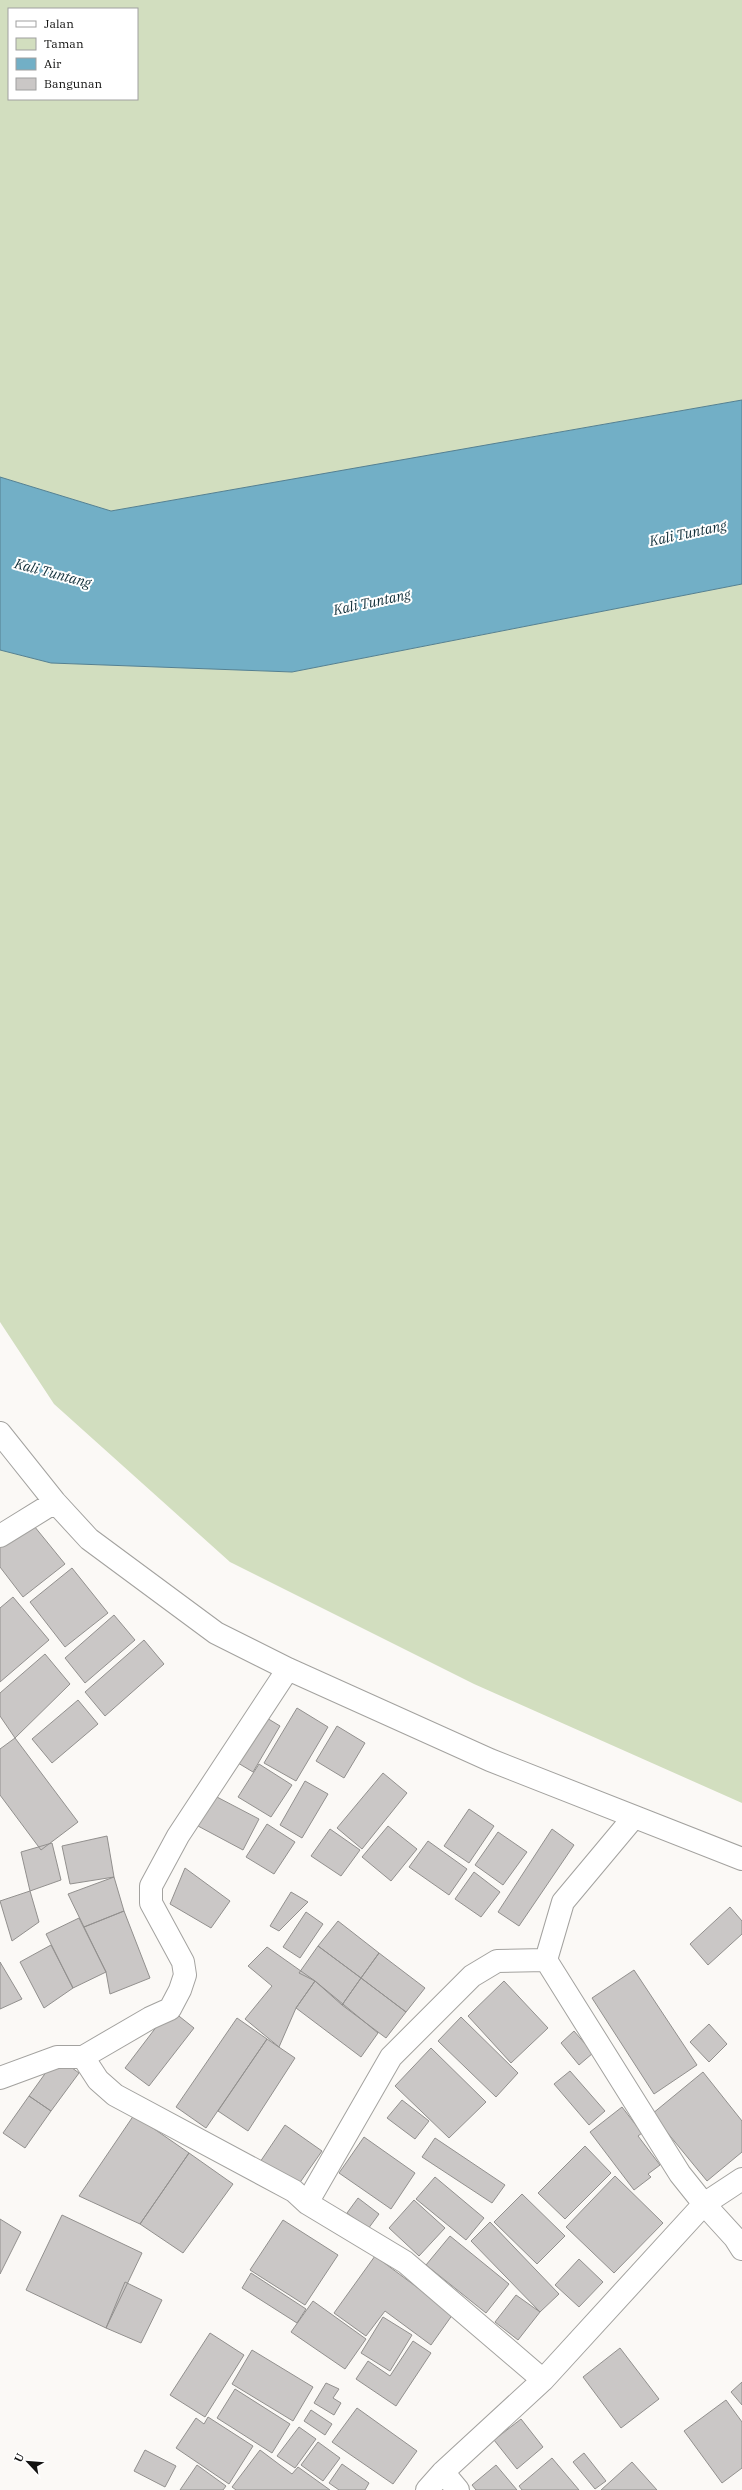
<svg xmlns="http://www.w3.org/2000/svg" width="742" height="2490" font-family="'IBM Plex Serif',serif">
<rect width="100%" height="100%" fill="#fbf9f6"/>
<path fill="#d2debf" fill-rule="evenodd" d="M0 0H742V400L111 511 0 477ZM9 9H137V99H9Z
M742 584V1803L474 1684 230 1562 54 1404 0 1322V650L51 663 292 672Z"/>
<path fill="#72afc6" stroke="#558090" d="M742 400V584L292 672 51 663 0 650V477L111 511Z"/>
<path fill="#cac7c6" stroke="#92908e" d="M30 1521 65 1564 23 1597 0 1567V1545Z
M72 1568 108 1613 65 1647 30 1602Z
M13 1597 49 1640 0 1682V1608Z
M114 1615 135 1640 85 1683 65 1658Z
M144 1640 164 1664 105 1716 85 1692Z
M45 1654 70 1684 15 1738 0 1716V1693Z
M78 1700 98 1724 52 1763 32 1739Z
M297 1708 328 1727 296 1781 264 1763Z
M257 1712 280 1726 253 1772 228 1757Z
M337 1726 365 1743 344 1778 316 1761Z
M15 1738 78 1822 41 1850 0 1795V1749Z
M259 1764 292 1785 271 1817 238 1797Z
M383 1773 407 1793 362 1849 337 1828Z
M305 1781 328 1794 302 1838 280 1825Z
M215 1796 259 1819 243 1850 198 1826Z
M469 1809 494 1826 469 1863 444 1846Z
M267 1824 295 1842 274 1874 246 1857Z
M388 1826 417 1849 391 1881 362 1857Z
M330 1829 360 1850 341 1876 311 1856Z
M552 1829 574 1845 519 1926 498 1912Z
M498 1832 527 1852 503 1885 475 1865Z
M107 1836 114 1877 70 1884 62 1846Z
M428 1841 467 1869 449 1895 409 1867Z
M52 1843 61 1880 30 1891 21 1852Z
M185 1868 230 1901 211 1928 170 1904Z
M474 1872 500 1892 481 1917 455 1899Z
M114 1877 124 1911 84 1927 68 1894Z
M30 1891 39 1922 12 1941 0 1901Z
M291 1892 308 1902 279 1931 270 1926Z
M730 1907 742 1921V1934L708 1965 690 1944Z
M124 1911 150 1978 110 1994 106 1972 84 1927Z
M306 1912 323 1924 300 1958 283 1947Z
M79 1918 106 1972 73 1988 46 1934Z
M338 1921 379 1953 361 1978 318 1946Z
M51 1945 73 1988 44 2008 20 1962Z
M318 1946 361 1978 342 2005 315 1981 299 1973Z
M267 1947 315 1981 296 2008 279 2047 245 2019 272 1986 248 1966Z
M379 1953 425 1988 406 2012 361 1978Z
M0 1962 22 1999 0 2009Z
M634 1970 697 2065 654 2094 592 1998Z
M361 1978 406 2012 386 2038 342 2005Z
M315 1981 378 2033 361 2057 296 2008Z
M504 1981 548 2028 511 2063 468 2016Z
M170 2009 194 2028 149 2086 125 2068Z
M461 2017 518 2073 496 2097 438 2041Z
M237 2018 267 2039 206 2128 176 2107Z
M709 2024 727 2044 709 2062 690 2042Z
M574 2031 593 2053 579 2065 561 2043Z
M267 2039 295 2058 248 2131 218 2111Z
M431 2048 486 2102 449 2138 395 2086Z
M57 2057 79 2073 51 2111 29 2096Z
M570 2071 605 2111 589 2125 554 2084Z
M703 2072 742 2121V2152L707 2181 652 2114Z
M29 2096 51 2111 25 2148 3 2133Z
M402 2100 429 2121 415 2139 387 2118Z
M622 2107 642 2133 638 2136 660 2165 648 2174 651 2177 634 2190 590 2132Z
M134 2115 189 2153 140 2224 79 2196Z
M285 2125 322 2151 294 2191 258 2165Z
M364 2137 415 2173 391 2209 339 2173Z
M435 2138 505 2185 492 2203 422 2157Z
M585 2146 611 2173 565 2219 538 2193Z
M189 2153 233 2184 183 2253 140 2224Z
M615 2176 663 2223 614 2273 566 2227Z
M435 2177 484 2218 466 2240 416 2199Z
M522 2194 565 2236 537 2264 494 2222Z
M358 2198 379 2214 368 2229 347 2213Z
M414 2200 445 2228 419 2256 389 2228Z
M62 2215 142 2253 106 2328 26 2290Z
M0 2219 21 2232 0 2274Z
M283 2220 338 2255 305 2305 250 2270Z
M490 2222 559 2294 540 2312 471 2241Z
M450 2236 509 2284 486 2313 426 2265Z
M375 2256 453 2314 431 2345 385 2311 366 2336 334 2313Z
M579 2259 603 2282 579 2307 555 2285Z
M251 2273 306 2309 297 2323 242 2288Z
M125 2282 162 2300 141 2343 106 2328Z
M516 2295 540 2312 518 2340 495 2322Z
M313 2301 366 2339 345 2369 291 2332Z
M383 2317 412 2335 390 2371 361 2353Z
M210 2333 244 2355 205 2417 170 2395Z
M413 2341 431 2353 396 2406 356 2379 368 2361 390 2376Z
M620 2348 659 2399 621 2428 583 2377Z
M252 2350 313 2387 293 2421 232 2384Z
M742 2382V2405L731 2392Z
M326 2383 339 2389 333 2398 341 2403 334 2415 314 2403Z
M235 2389 290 2424 272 2453 217 2418Z
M726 2400 742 2422V2468L722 2483 684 2431Z
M357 2408 417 2451 393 2484 332 2442Z
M311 2410 332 2424 325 2435 304 2421Z
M208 2417 253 2446 229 2484 176 2448 196 2418 204 2424Z
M521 2419 543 2447 517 2469 494 2440Z
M299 2427 316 2439 295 2468 277 2456Z
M318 2442 340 2458 323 2481 301 2465Z
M145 2450 176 2466 165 2487 134 2471Z
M260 2450 292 2474 298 2467 330 2490H236L232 2487Z
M584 2453 606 2481 595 2489 573 2462Z
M552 2458 579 2490H522L519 2486Z
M632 2462 657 2490H601Z
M342 2464 369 2483 365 2490H339L329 2483Z
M197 2465 226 2486 223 2490H180Z
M496 2465 517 2490H476L472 2485Z"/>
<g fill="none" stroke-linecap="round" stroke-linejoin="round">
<defs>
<path id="street" d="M0 1433 55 1502 89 1539 216 1633 288 1669 490 1760 742 1859
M0 1536 55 1502
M288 1669 178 1836 151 1886V1903L183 1962 185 1975 180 1990 170 2009 150 2018 83 2057 98 2080 115 2095 294 2191 307 2203 405 2262 543 2380
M0 2078 57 2057H83
M742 2179 704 2204 735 2238 742 2249
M307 2203 391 2057 472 1976 497 1961 546 1960
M443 2472 458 2490
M427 2490 443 2472 543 2380 704 2204 680 2174 546 1960 563 1902 634 1817"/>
</defs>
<use href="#street" stroke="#a3a29f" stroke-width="24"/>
<use href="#street" stroke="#fff" stroke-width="22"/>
</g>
<g text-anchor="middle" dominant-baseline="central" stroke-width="4" stroke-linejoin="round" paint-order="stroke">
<g font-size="14" font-style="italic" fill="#102e39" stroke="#fff">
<text transform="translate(688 533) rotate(-12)">Kali Tuntang</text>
<text transform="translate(53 573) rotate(15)">Kali Tuntang</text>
<text transform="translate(372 602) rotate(-12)">Kali Tuntang</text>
</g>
</g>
<rect x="8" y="8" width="130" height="92" fill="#ffffff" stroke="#a0a0a0"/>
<rect x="16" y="21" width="20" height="6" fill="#ffffff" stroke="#a0a0a0"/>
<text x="44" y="28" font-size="12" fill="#121211">Jalan</text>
<rect x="16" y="38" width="20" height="12" fill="#d2debf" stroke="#a0a0a0"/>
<text x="44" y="48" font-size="12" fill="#121211">Taman</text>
<rect x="16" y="58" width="20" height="12" fill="#72afc6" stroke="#a0a0a0"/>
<text x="44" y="68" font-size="12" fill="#121211">Air</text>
<rect x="16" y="78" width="20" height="12" fill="#cac7c6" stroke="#a0a0a0"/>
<text x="44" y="88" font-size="12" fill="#121211">Bangunan</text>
<g transform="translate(28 2462) rotate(296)" stroke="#ffffff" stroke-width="3" paint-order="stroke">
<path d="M0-3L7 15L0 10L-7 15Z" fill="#121211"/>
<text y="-6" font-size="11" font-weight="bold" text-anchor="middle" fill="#121211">U</text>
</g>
</svg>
